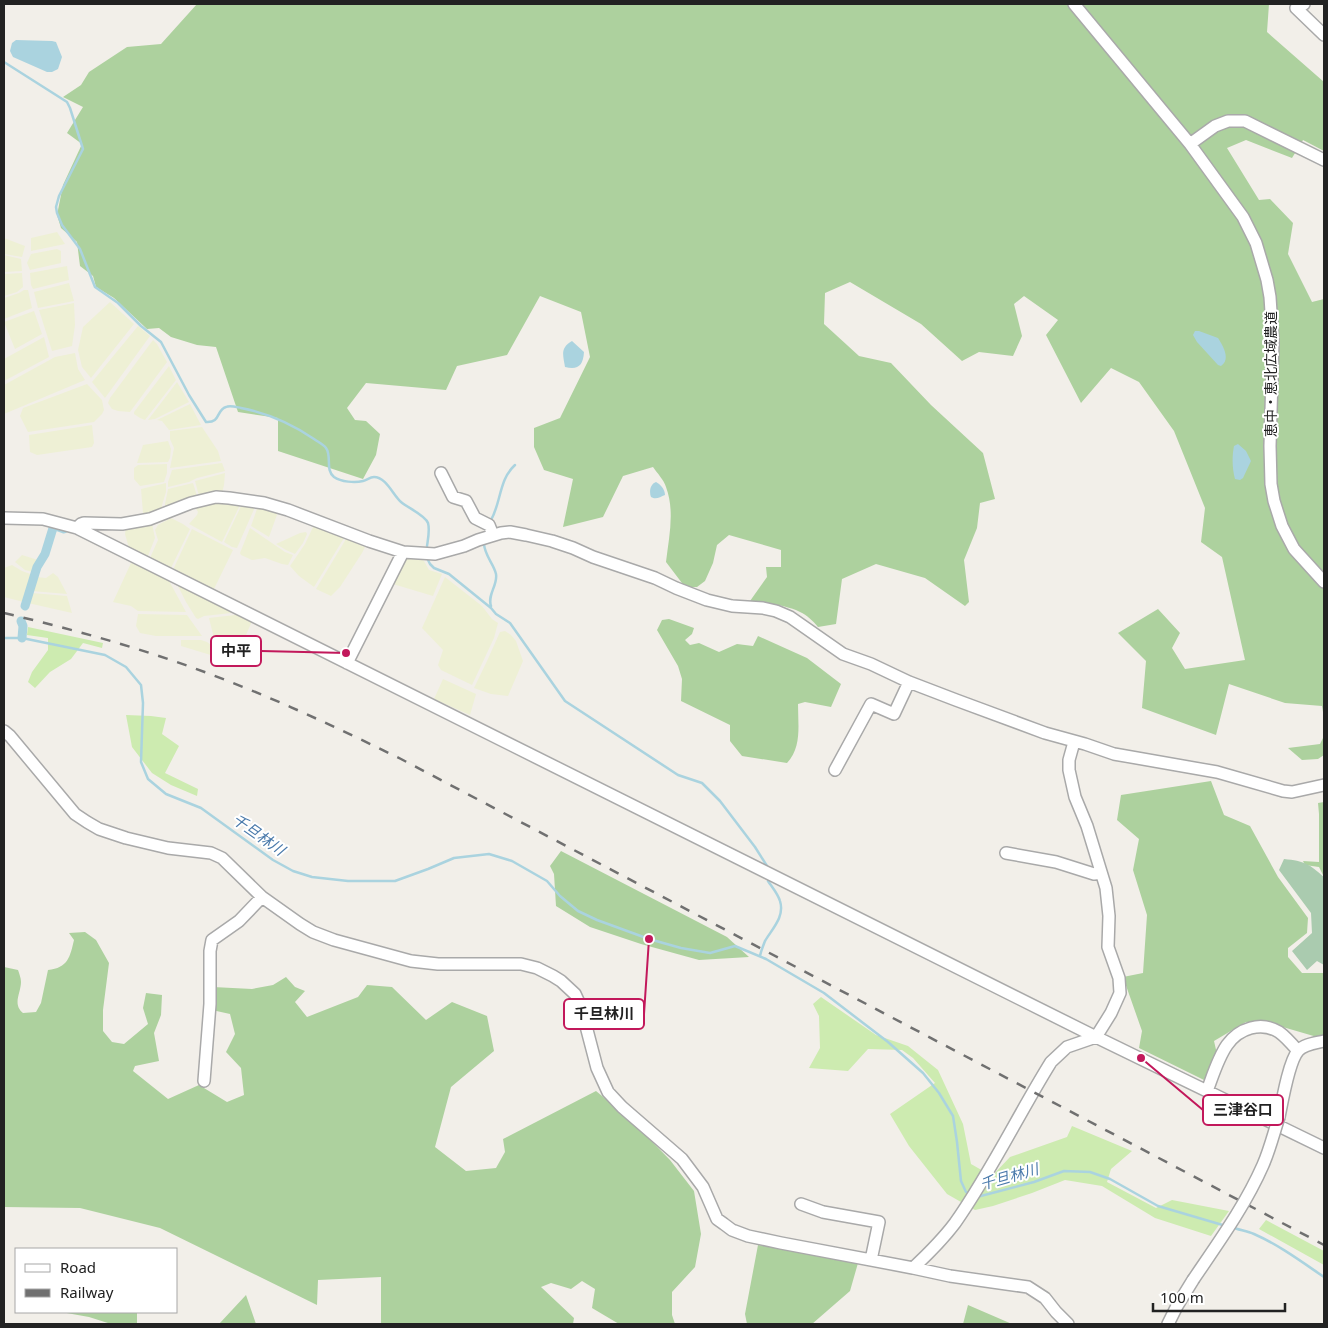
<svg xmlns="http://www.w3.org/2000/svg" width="1328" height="1328" font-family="'Noto Sans','Noto Sans JP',sans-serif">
<rect width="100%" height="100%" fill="#f2efe9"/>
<path fill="#eef0d5" d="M57 232 65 244 31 251V238Z
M4 238 25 246 22 257 4 254Z
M57 249 61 251V263L30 270 27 263 31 254Z
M4 255 21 259 22 271 4 272Z
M67 266 69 280 33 289 31 285 30 273Z
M22 273 23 287 17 292 4 296V274Z
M69 283 74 301 38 308 34 292Z
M24 290H28L32 308 4 319V298L19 293Z
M110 302 134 324 91 378 82 367 78 350 83 327Z
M74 303 75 325 72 346 52 351 39 310Z
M34 311 42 334 15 349 4 322Z
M138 326 150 336 105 398 92 382Z
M44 337 49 357 4 381V359Z
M153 340 157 344 167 362 130 412 118 411 112 409 108 403 110 398Z
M75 353 78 369 85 380 4 414V385L55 357Z
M169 366 176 380 145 420 140 418 134 414V412Z
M177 382 189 402 155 419 148 420Z
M87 384 102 400 104 410 102 414 94 422 28 432 20 416 23 408Z
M190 404 201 425 169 430 162 421 157 420Z
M92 425 94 443 92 447 37 455 30 452 29 435Z
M202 427 218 451 221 461 170 468 174 448 170 439V431Z
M168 441 171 449 170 458 168 462 137 463 143 445Z
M222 463 225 471 197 478 189 482 168 487V482L172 470Z
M167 464V473L164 482 140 486 134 479V468L138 465Z
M225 473 224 485 222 493 199 496 195 481Z
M166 483V492L162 505V509L147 516 143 513 141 489Z
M193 483 197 496 165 508V504L168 489Z
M229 502 240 505 222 542 189 524 197 515 198 512 195 507 213 503Z
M242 504 255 507 237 548 232 547 224 542Z
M258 506 278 512 269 537 251 526Z
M171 518 183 524 190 529 171 568 150 558 158 540 155 530 158 525Z
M152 524 155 538 148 556 129 548 125 534 126 527Z
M314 525 344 538 314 587 299 576 290 566 305 544Z
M250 528 285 552 293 555 288 565 282 564 265 558 252 560 241 555 240 553Z
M192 529 233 550 213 591 172 572Z
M306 532 307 534 303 543 295 554 286 550 276 544 300 533Z
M346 539 365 547 362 553 340 587 331 596 316 589Z
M22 555 38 560 33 572 25 570 15 562Z
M408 558 421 559 424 561 429 570 442 574 433 596 393 584 404 559Z
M131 563 168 579 186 612 138 611 131 606 113 602Z
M12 565 22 571 33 575 24 602 4 597V568Z
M53 573 58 577 67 594 32 591 36 577 46 578Z
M445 577 482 606 492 619 498 623 494 638 472 685 441 670 438 665 443 650 422 628Z
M177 584 230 609 231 613 204 616 198 619 196 618 186 602Z
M32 593 67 596 72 613 28 603Z
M237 612 252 621 240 649 222 652 217 650 209 618 235 615Z
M138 614 187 615 202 636H156L140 633 136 626Z
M505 631 511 635 516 641 523 661 508 696 491 694 474 688 487 661 500 632Z
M181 640H201L207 642 211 645 214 656 181 646Z
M443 679 476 694 470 715 434 699Z"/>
<path fill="#cdebb0" d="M28 627 103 643 102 648 83 643 71 659 50 672 35 688 28 682 32 672 48 650V638L27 635Z
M126 715 151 716 166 718 162 734 179 746 165 773 198 789 197 796 171 785 152 773 132 747Z
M821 997 876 1035 908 1046 938 1070 963 1124 971 1164 992 1176 1010 1157 1067 1137 1072 1126 1132 1151 1111 1169 1107 1182 1156 1208 1172 1200 1229 1211 1211 1236 1155 1218 1102 1186 1065 1180 1032 1193 993 1206 975 1210 947 1194 909 1146 890 1114 935 1083 913 1058 902 1050 868 1049 848 1071 809 1068 820 1048 819 1016 813 1004Z
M1266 1220 1324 1251V1265L1259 1229Z"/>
<path fill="#add19e" d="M197 4H1269L1267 32 1324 82V151L1303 140 1292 158 1246 140 1227 148 1259 200 1270 199 1293 223 1288 254 1312 302 1324 299V718L1322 706 1285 703 1229 684 1216 735 1142 708 1146 661 1118 633 1158 609 1180 633 1172 648 1185 669 1245 660 1222 557 1201 542 1205 508 1174 431 1139 382 1111 368 1081 403 1046 335 1058 320 1024 296 1014 304 1022 336 1013 356 979 352 962 361 921 324 850 282 825 293 824 324 859 356 891 363 931 405 983 453 995 499 980 503 977 528 964 560 969 602 965 606 925 578 876 564 842 579 836 624 818 627C813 621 807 615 800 612 789 606 763 602 750 601L767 577 766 567H781V550L729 535 717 545 713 563 705 581 697 587H685L666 562C669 537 675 511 666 487 664 480 657 473 653 467L623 476 603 517 563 527 573 479 544 470 534 447V428L560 418 590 357 581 312 540 296 507 355 457 366 446 390 366 383 347 408 355 420 366 421 380 434 376 455 363 479 278 451V418L238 412 216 347 197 345 171 337 159 328 147 329 114 298 96 287 93 276 80 266 77 242 61 228 57 215 63 185 82 144 67 133 83 107 63 97 81 85 89 72 127 47 161 44Z
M669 619 694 628 692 634 685 640 690 645 699 643 719 652 737 644 753 646 758 636 807 658 841 684 831 707 805 702 798 704C798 725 802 747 787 763L742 756 730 741V725L681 701 682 679 678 666 657 630 662 620Z
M1324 736V755L1318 759 1302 760 1288 748 1320 744Z
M1211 781 1224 815 1250 826 1278 877 1308 918 1307 933 1288 948V957L1302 973H1324V1036L1317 1037 1269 1023 1246 1022 1214 1041 1217 1054 1204 1080 1139 1048 1142 1031 1123 977 1143 973 1147 915 1133 870 1139 839 1117 820 1121 795Z
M1324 802V875H1323L1319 867 1305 865 1303 861 1319 862V814L1318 803Z
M561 851 727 937 749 957 699 960 641 944 590 927 556 906 554 874 550 866Z
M85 932 96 940 109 963 103 1010V1031L112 1042 124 1044 148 1024 143 1008 146 993 162 995 161 1015 154 1033 159 1061 135 1066 133 1071 168 1099 199 1085 227 1102 244 1095 241 1068 226 1052 235 1034 230 1014 212 1010 213 987 252 989 273 985 286 977 295 987 305 991 295 1002 307 1017 358 997 367 985 392 987 426 1020 452 1002 487 1016 494 1051 451 1087 435 1147 466 1171 496 1168 505 1152 503 1139 596 1091 631 1120 670 1160 694 1191 701 1234 695 1267 672 1292V1315L675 1324H619L592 1308 595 1289 582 1281 571 1289 551 1283 541 1287 574 1318 573 1324H381V1277L318 1280 317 1305 160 1228 80 1208 4 1207V967L18 970C19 973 21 978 21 982 21 993 12 1004 23 1013L36 1012 41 1003 48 970C68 968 70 957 74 940L69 933Z
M758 1245 858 1263 850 1291 812 1324H747L745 1314Z
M246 1295 256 1324H219Z
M968 1305 1012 1324H963Z
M61 1312H137V1323L142 1324H111L89 1317Z"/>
<path fill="#aacbaf" d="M1284 859C1305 861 1309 864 1324 877V965L1317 961 1307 970 1292 951 1312 933 1311 913 1279 870Z"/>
<path fill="#aad3df" d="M16 40 52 41 56 42 62 57 58 69 52 72H47L13 57 10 51 12 43Z
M1195 331H1199L1218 338C1223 346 1231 359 1221 366L1218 365 1197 342 1193 335Z
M572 341 584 352C583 366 578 370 565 367 563 355 560 348 572 341Z
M1238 444 1246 451 1251 461 1243 478 1240 480 1235 479C1232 468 1232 456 1234 446Z
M656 482C660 484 665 489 665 495 660 497 656 500 651 497 649 492 650 484 656 482Z"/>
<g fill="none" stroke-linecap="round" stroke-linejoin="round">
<path stroke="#aad3df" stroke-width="2.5" d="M4 62 67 102 70 108 83 149 59 196 56 207 57 213 62 225 80 249 95 287 118 303 141 326 161 342 189 395 206 422C221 423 216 410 226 407 230 405 236 407 241 408 267 413 292 424 314 439 318 442 323 444 326 448 332 456 325 470 334 477 341 482 355 483 363 481 367 480 370 477 374 477 386 477 393 495 401 502 408 508 425 515 428 523 430 530 428 539 427 546
M491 520C501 503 499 479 515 465
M484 543C484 555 494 564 496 574 498 585 487 595 491 606
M427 558 430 564 434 568 449 574 491 608 496 614 510 623 565 701 678 775 702 783 720 801 755 847 767 866
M4 638H22L105 655 126 667 141 685 143 703 141 762 148 779 166 794 201 808 273 860 293 871 312 877 348 881H395L428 869 454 858 489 854 512 861 547 881 560 896 578 911 597 920 649 939 681 948 710 953 735 946 766 959 824 993 888 1042 923 1073 939 1093 953 1116 957 1142 961 1181 966 1192 970 1194
M760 956C761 951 763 946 765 941 772 929 785 917 780 901 778 894 772 887 768 881
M977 1197 1034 1182 1064 1171 1090 1172 1110 1179 1158 1206 1226 1226
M1231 1227C1239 1230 1247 1231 1254 1234 1279 1245 1302 1262 1324 1277"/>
<path stroke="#aad3df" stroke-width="9" d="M25 606 37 567 45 554 53 528 56 526 64 529
M21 621 23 626 22 638"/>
<defs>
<path id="minor" d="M1074 4 1190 144 1243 217 1256 243 1267 280 1270 297 1273 342 1270 446 1271 484 1274 501 1282 526 1294 549 1324 582
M1304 4 1296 8 1324 35
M1190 144 1215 126 1228 121H1245L1324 160
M441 473 453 497 466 501 475 518 489 525 493 535
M4 518 43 519 77 528 1096 1037 1324 1148
M77 528 81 524 84 523 122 524 150 519 191 503 216 497 229 498 264 503 288 510 369 541 403 552 435 554 464 546 478 540 501 533 510 532 526 535 552 541 573 548 593 557 655 578 676 588 707 600 732 606 763 608 776 611 790 617 843 654 871 664 909 682 956 700 1045 733 1085 744 1114 754 1217 772 1283 791 1292 792 1324 785
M347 663 403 552
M4 731 10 736 75 814 87 822 99 829 126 838 168 848 211 853 222 858 262 897 300 924 313 932 334 940 411 961 438 964H521L537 968 553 976 561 981 575 994 581 1007 597 1068 608 1092 622 1107 682 1159 703 1187 717 1219 724 1224 732 1230 748 1236 781 1243 913 1268 950 1276 1028 1287 1045 1298 1056 1312 1068 1324
M835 770 871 704 894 714 909 682
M1006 853 1056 862 1094 874 1101 873
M204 1081 210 1004V951L212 940 239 921 262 897
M1207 1091C1213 1075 1218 1058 1227 1045 1239 1028 1261 1021 1279 1032 1286 1037 1292 1044 1298 1051
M1279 1117C1282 1102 1289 1061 1298 1051 1304 1044 1316 1043 1324 1041
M801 1204 823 1212 879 1222 871 1260
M913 1268C928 1254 943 1239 955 1223 991 1172 1018 1115 1051 1062L1067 1047 1096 1037 1111 1013 1120 993 1119 978 1108 947 1109 916 1106 888 1087 826 1075 797 1069 770V760L1074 742
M1168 1324 1177 1306 1193 1280"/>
</defs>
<use href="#minor" stroke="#a9a9a9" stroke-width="14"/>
<use href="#minor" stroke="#fff" stroke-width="11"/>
<path stroke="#707070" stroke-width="2.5" stroke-dasharray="10 10" stroke-linecap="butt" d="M4 613C80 631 155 652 228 681 287 704 344 731 401 759L1324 1245"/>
<defs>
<path id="minor-bridge" d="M1193 1280C1218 1243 1245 1206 1263 1165 1270 1149 1274 1132 1279 1117"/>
</defs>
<use href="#minor-bridge" stroke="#a9a9a9" stroke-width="14" stroke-linecap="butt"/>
<use href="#minor-bridge" stroke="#fff" stroke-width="11"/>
</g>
<g text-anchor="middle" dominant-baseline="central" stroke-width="4" stroke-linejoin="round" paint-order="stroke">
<g font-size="14" fill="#222" stroke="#fff">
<text transform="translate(1270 374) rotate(-90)">恵中・恵北広域農道</text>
</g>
<g font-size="15" font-style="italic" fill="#4a7aab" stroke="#fff">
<text transform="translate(259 834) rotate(35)">千旦林川</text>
<text transform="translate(1009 1176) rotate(-16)">千旦林川</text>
</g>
</g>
<path fill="none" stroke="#c2185b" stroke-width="2" d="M346 653L261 651M649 939L644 1014M1141 1058L1203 1110"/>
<g fill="#c2185b" stroke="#fff" stroke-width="2">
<circle cx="346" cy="653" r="5"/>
<circle cx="649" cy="939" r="5"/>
<circle cx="1141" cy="1058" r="5"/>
</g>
<g fill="#fff" stroke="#c2185b" stroke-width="2">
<rect x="211" y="636" width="50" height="30" rx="5"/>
<rect x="564" y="999" width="80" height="30" rx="5"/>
<rect x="1203" y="1095" width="80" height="30" rx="5"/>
</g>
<g font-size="15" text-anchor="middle" font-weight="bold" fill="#222">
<text x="236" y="656">中平</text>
<text x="604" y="1019">千旦林川</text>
<text x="1243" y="1115">三津谷口</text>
</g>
<rect width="1328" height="1328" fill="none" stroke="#222222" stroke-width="10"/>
<rect x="15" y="1248" width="162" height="65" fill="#ffffff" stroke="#a7a7a7"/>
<rect x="25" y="1264" width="25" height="8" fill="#ffffff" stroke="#a7a7a7"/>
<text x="60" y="1273" font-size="15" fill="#222222">Road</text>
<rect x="25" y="1289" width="25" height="8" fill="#707070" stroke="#a7a7a7"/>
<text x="60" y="1298" font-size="15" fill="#222222">Railway</text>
<path d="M1153 1303v8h132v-8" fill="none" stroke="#222222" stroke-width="2.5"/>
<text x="1160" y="1303" font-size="15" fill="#222222" stroke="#ffffff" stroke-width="4" paint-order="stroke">100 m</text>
</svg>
